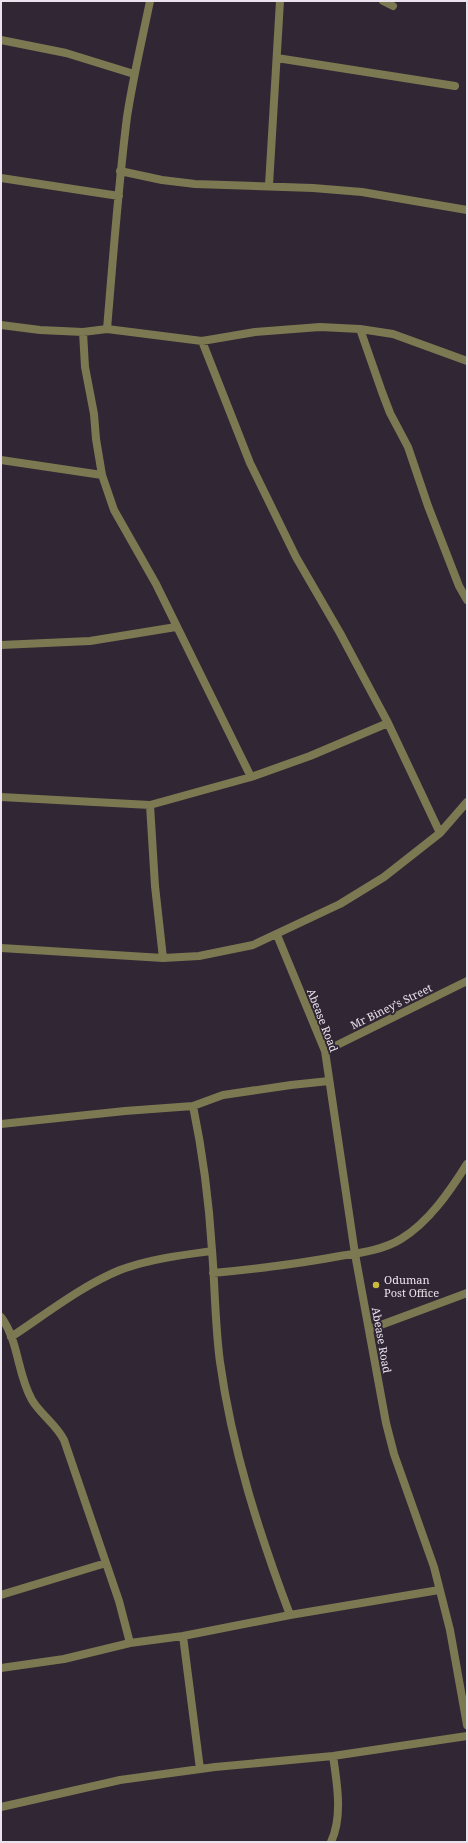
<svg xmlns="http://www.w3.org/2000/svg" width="468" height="1843" font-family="'Noto Serif',serif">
<rect width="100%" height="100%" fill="#302634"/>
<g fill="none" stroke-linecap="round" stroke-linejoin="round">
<path stroke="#7b7852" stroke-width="8" d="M383 1 393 6
M1 40 66 53 134 74
M277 58 455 86
M120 171 162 180 195 184 313 188 362 192 467 210
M1 178 119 196
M269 185 280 1
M1 325 40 330 83 332 107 329 202 341 255 332 320 327 360 329 393 334 467 361
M107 329C113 259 118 188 127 117 133 78 142 40 150 1
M360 329 382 392 390 413 408 447 428 506 459 586 467 600
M83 332 85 367 94 414 96 439 102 475 114 510 156 584 251 777
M202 341 250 463 296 557 340 633 388 723 440 833
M1 460 102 475
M1 645 90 641 176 627
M1 797 150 805 251 777 310 756 388 723
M150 805 155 886 163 958
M277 935 325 1051 355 1254 386 1423 394 1454 434 1567 450 1630 467 1725
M1 948 163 958 199 956 253 945 340 904 384 877 440 833 467 802
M325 1051 467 981
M193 1106C203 1154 209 1202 212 1250 215 1287 215 1325 220 1362 232 1449 259 1533 290 1615
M1 1124 125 1111 193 1106 223 1095 291 1085 329 1081
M213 1273C255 1269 298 1264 340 1256 360 1253 383 1250 401 1239 429 1222 450 1191 467 1164
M1 1317C19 1341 17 1374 32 1400 41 1415 56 1424 64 1440L119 1601 130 1643
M370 1329 467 1293
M11 1337C46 1314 81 1286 120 1270 149 1259 182 1255 212 1251
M1 1595 106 1563
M183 1636 200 1769
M1 1668 64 1659 130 1643 183 1636 290 1615 439 1590
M1 1807 120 1780 215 1767 333 1756 467 1736
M331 1842C343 1817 337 1783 333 1756"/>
</g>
<circle fill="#c7bb3c" stroke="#302634" stroke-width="1.5" cx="376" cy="1285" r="4"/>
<g text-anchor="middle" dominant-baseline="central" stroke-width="4" stroke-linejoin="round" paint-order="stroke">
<g font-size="11" fill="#eae3ed" stroke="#302634">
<text transform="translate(391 1006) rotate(-26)">Mr Biney’s Street</text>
<text transform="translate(323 1020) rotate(69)">Abease Road</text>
<text transform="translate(382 1340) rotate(80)">Abease Road</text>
</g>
<g font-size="11" fill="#eae3ed" stroke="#302634" text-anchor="start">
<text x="384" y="1279">Oduman<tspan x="384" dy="13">Post Office</tspan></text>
</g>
</g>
<rect width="468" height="1843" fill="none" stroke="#eae3ed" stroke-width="4"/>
</svg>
